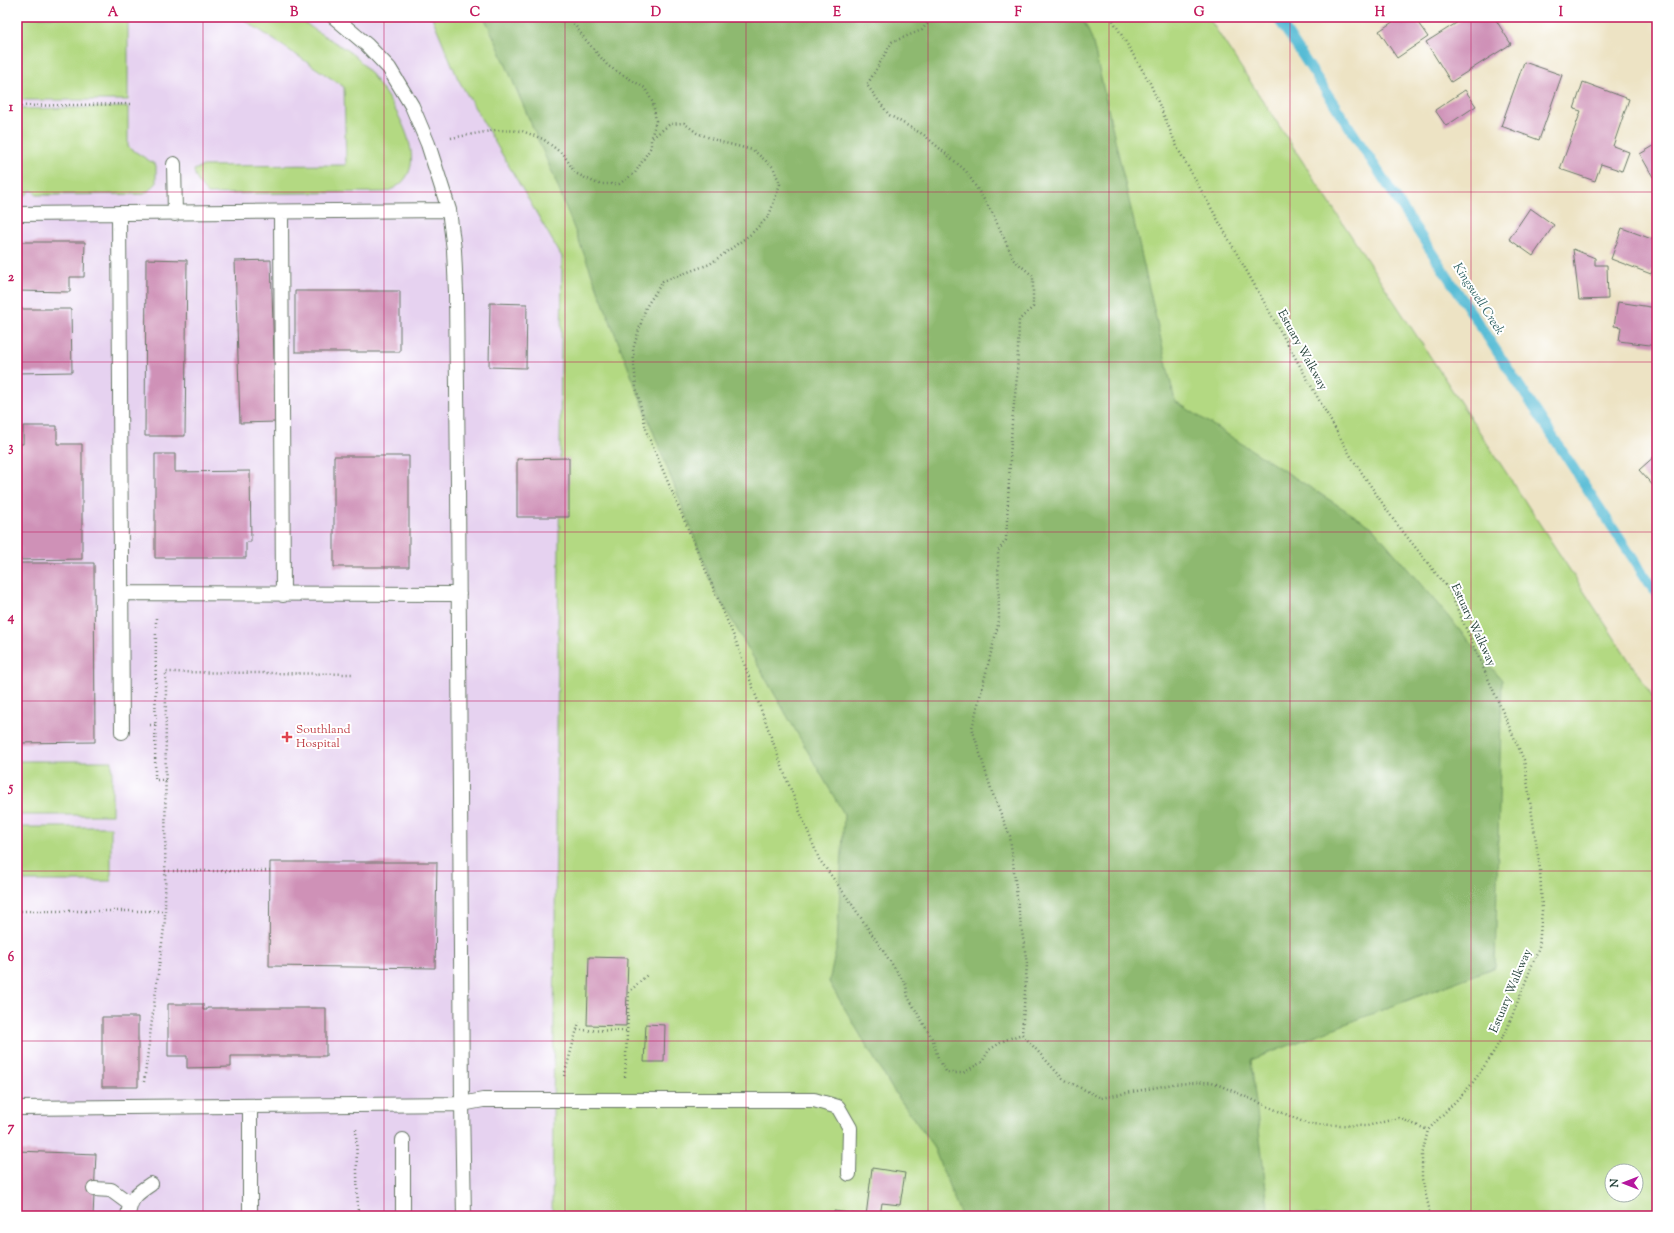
<svg xmlns="http://www.w3.org/2000/svg" width="1674" height="1233" font-family="'Sorts Mill Goudy',serif">
<rect width="100%" height="100%" fill="#fff"/>
<filter id="ink" filterUnits="userSpaceOnUse"><feTurbulence type="fractalNoise" baseFrequency=".025" numOctaves="2"/><feDisplacementMap in="SourceGraphic" scale="8" xChannelSelector="R" yChannelSelector="G"/><feConvolveMatrix kernelMatrix="1 2 1 2 8 2 1 2 1" color-interpolation-filters="sRGB"/></filter>
<filter id="wash" filterUnits="userSpaceOnUse"><feTurbulence type="fractalNoise" baseFrequency=".012" numOctaves="4" result="noise"/><feDisplacementMap in="SourceGraphic" scale="16" xChannelSelector="R" yChannelSelector="G"/><feGaussianBlur stdDeviation="0.9" result="paint"/><feColorMatrix in="noise" values="0 0 0 0 0 0 0 0 0 0 0 0 0 0 0 0 0 1.4 0 .05"/><feComposite in="paint" operator="in"/></filter>
<g filter="url(#wash)">
<rect width="100%" height="100%" fill="#ede3c4"/>
<path fill="#e6d2f0" d="M17 17H432L458 79 562 257 552 1216H17Z"/>
<path fill="#b3d982" stroke="#698b5b" fill-rule="evenodd" d="M17 17H128V100H17Z
M240 17C250 17 291 15 297 18 303 20 309 26 315 30 328 39 350 50 360 61 384 88 447 172 385 192L208 194C201 187 195 179 194 170L203 166 346 165 344 87Z
M432 17H1208L1657 703V1216H552L562 257 458 79ZM1612 1171H1636V1195H1612Z
M128 107V147L156 165V184C151 187 149 192 144 194L38 195 31 190 26 195H17V109Z
M17 761H112V815H17Z
M17 827H111V881H17Z"/>
<path fill="#8eb970" stroke="#567b52" d="M484 17H1082L1092 39 1175 401 1372 527 1502 680 1495 967 1251 1060 1269 1216H961L933 1146 891 1087 829 982 837 945 844 814 716 593 554 177 496 42Z"/>
<g fill="none" stroke-linecap="round" stroke-linejoin="round">
<path stroke="#57bcd5" stroke-width="10" d="M1277 17 1657 595"/>
</g>
<g id="blocks">
<path fill="#cf91b7" d="M1400 17H1414L1428 37 1397 58 1379 31Z
M1466 17H1494L1511 44 1451 82 1426 42Z
M1524 62 1562 75 1539 140 1501 126Z
M1583 82 1629 99 1613 146 1629 152 1622 171 1601 164 1595 181 1560 169 1581 111 1574 109Z
M1465 90 1476 106 1446 126 1435 110Z
M1657 144V175L1653 177 1640 154Z
M1530 208 1554 225 1533 256 1509 239Z
M1622 228 1657 241V257L1651 274 1611 259Z
M17 242H85L84 277H70V292L17 291Z
M1573 249 1595 258V265H1607L1608 299 1579 300Z
M146 259 187 260 185 436H145Z
M271 260 276 422 240 423 235 261Z
M295 291H400V352H295Z
M1618 302 1657 308V346L1619 341 1621 327 1614 326Z
M490 303 527 304 526 368 489 367Z
M17 309H71L72 372 17 373Z
M23 426H57V444H82V559L17 560V444H23Z
M155 454H175V472L250 471 251 542H246V558H155Z
M1657 454V490L1639 470Z
M334 456H409V567H334Z
M569 458V517H517V459Z
M17 563H94L95 742 17 743Z
M270 862H437L435 968 269 966Z
M589 957 628 958 626 1026 587 1025Z
M168 1004H203V1010H207V1008H326V1056H231V1067L187 1068V1056H168Z
M102 1017H138V1087H102Z
M646 1024 665 1025 664 1062H644Z
M17 1151 96 1154 93 1216H17Z
M872 1168 905 1173 900 1205 882 1203 880 1216H866Z
M834 1211 864 1215V1216H834Z"/>
</g>
</g>
<g filter="url(#ink)">
<use href="#blocks" fill-opacity="0" stroke="#677766" stroke-width="1"/>
<g fill="none" stroke-linecap="round" stroke-linejoin="round">
<defs>
<path id="lane" d="M334 17 367 45 389 68 412 106 428 144 449 210 454 250 456 292 458 485 462 1104 464 1216
M174 164 175 214
M119 213 122 732
M281 213 283 595
M17 214 449 210
M121 593 459 594
M250 1106V1216
M17 1108 462 1104 483 1100H814L838 1107 850 1128 849 1174
M403 1140V1216
M94 1189 111 1190 130 1204
M128 1216C130 1198 136 1194 151 1184"/>
</defs>
<use href="#lane" stroke="#677766" stroke-width="16"/>
<path stroke="#677766" stroke-width="2.5" stroke-dasharray="1 3" stroke-linecap="butt" d="M569 17 585 39 608 66 645 88 653 103 656 121 651 138
M932 17 922 30 892 42 867 85 889 115 924 135 966 171 993 214 1014 260 1033 276V307L1019 320 1017 377 1012 422 1006 540 998 551 999 621 972 728 992 792 1010 836 1017 898 1027 964 1022 1034 1063 1079 1101 1098 1173 1084 1212 1082 1308 1124 1367 1126 1399 1118 1428 1130
M1111 17 1150 83 1178 149 1350 455 1393 519 1449 590 1524 760 1540 869 1542 910 1539 947 1507 1029 1490 1058 1471 1085 1428 1130 1422 1155V1179L1431 1216
M17 106 130 104
M451 138 496 130 522 131 543 139 564 155 575 173 598 184H619L635 173 651 147V139L670 124 684 123 697 133 721 142 753 150 773 167 780 184 769 216 751 234 710 264 663 281 646 307 633 349 636 387 647 433 735 639 787 780 819 859 849 900 906 985 908 997 933 1040 938 1058 947 1073H963L982 1062 989 1050 1005 1040 1022 1034
M156 618 155 780H166
M146 725H155
M165 871H270
M17 911H164
M577 1030 626 1031
M564 1076 579 1022
M625 1077 629 992 647 975
M144 1082 165 920 166 672 354 674
M356 1129 358 1216"/>
<use href="#lane" stroke="#fff" stroke-width="14"/>
</g>
</g>
<path fill="none" stroke="#c2185b" stroke-width="1" stroke-opacity="0.55" d="M203 17V1216M384 17V1216M565 17V1216M746 17V1216M928 17V1216M1109 17V1216M1290 17V1216M1471 17V1216M17 192H1657M17 362H1657M17 532H1657M17 701H1657M17 871H1657M17 1041H1657"/>
<path fill="#e0444e" stroke="#fff" stroke-width="1.5" d="M285 731h4v4h4v4h-4v4h-4v-4h-4v-4h4z"/>
<g text-anchor="middle" dominant-baseline="central" stroke-width="4" stroke-linejoin="round" paint-order="stroke">
<g font-size="12" fill="#1f3d34" stroke="#fff">
<text transform="translate(1302 350) rotate(61)">Estuary Walkway</text>
<text transform="translate(1473 625) rotate(65)">Estuary Walkway</text>
<text transform="translate(1511 991) rotate(-67)">Estuary Walkway</text>
</g>
<g font-size="12" fill="#be3a42" stroke="#fff" text-anchor="start">
<text x="296" y="730">Southland<tspan x="296" dy="14">Hospital</tspan></text>
</g>
<g font-size="13" font-style="italic" fill="#306364" stroke="#fff">
<text transform="translate(1478 299) rotate(57)">Kingswell Creek</text>
</g>
</g>
<rect width="1674" height="1233" fill="none" stroke="#fff" stroke-width="44"/>
<g transform="translate(1624 1183) rotate(270)"><circle r="19" fill="#ffffff" stroke="#a5b1ae"/>
<path d="M0-3L7 15L0 10L-7 15Z" fill="#b5179e"/>
<text y="-6" font-size="11" font-weight="bold" text-anchor="middle" fill="#1f3d34">N</text>
</g>
<rect x="22" y="22" width="1630" height="1189" fill="none" stroke="#c2185b" stroke-width="1.5"/>
<g font-size="13" text-anchor="middle" font-weight="bold" fill="#c2185b">
<text x="113" y="16">A</text>
<text x="294" y="16">B</text>
<text x="475" y="16">C</text>
<text x="656" y="16">D</text>
<text x="837" y="16">E</text>
<text x="1018" y="16">F</text>
<text x="1199" y="16">G</text>
<text x="1380" y="16">H</text>
<text x="1561" y="16">I</text>
<text x="11" y="111">1</text>
<text x="11" y="281">2</text>
<text x="11" y="451">3</text>
<text x="11" y="621">4</text>
<text x="11" y="791">5</text>
<text x="11" y="961">6</text>
<text x="11" y="1131">7</text>
</g>
</svg>
